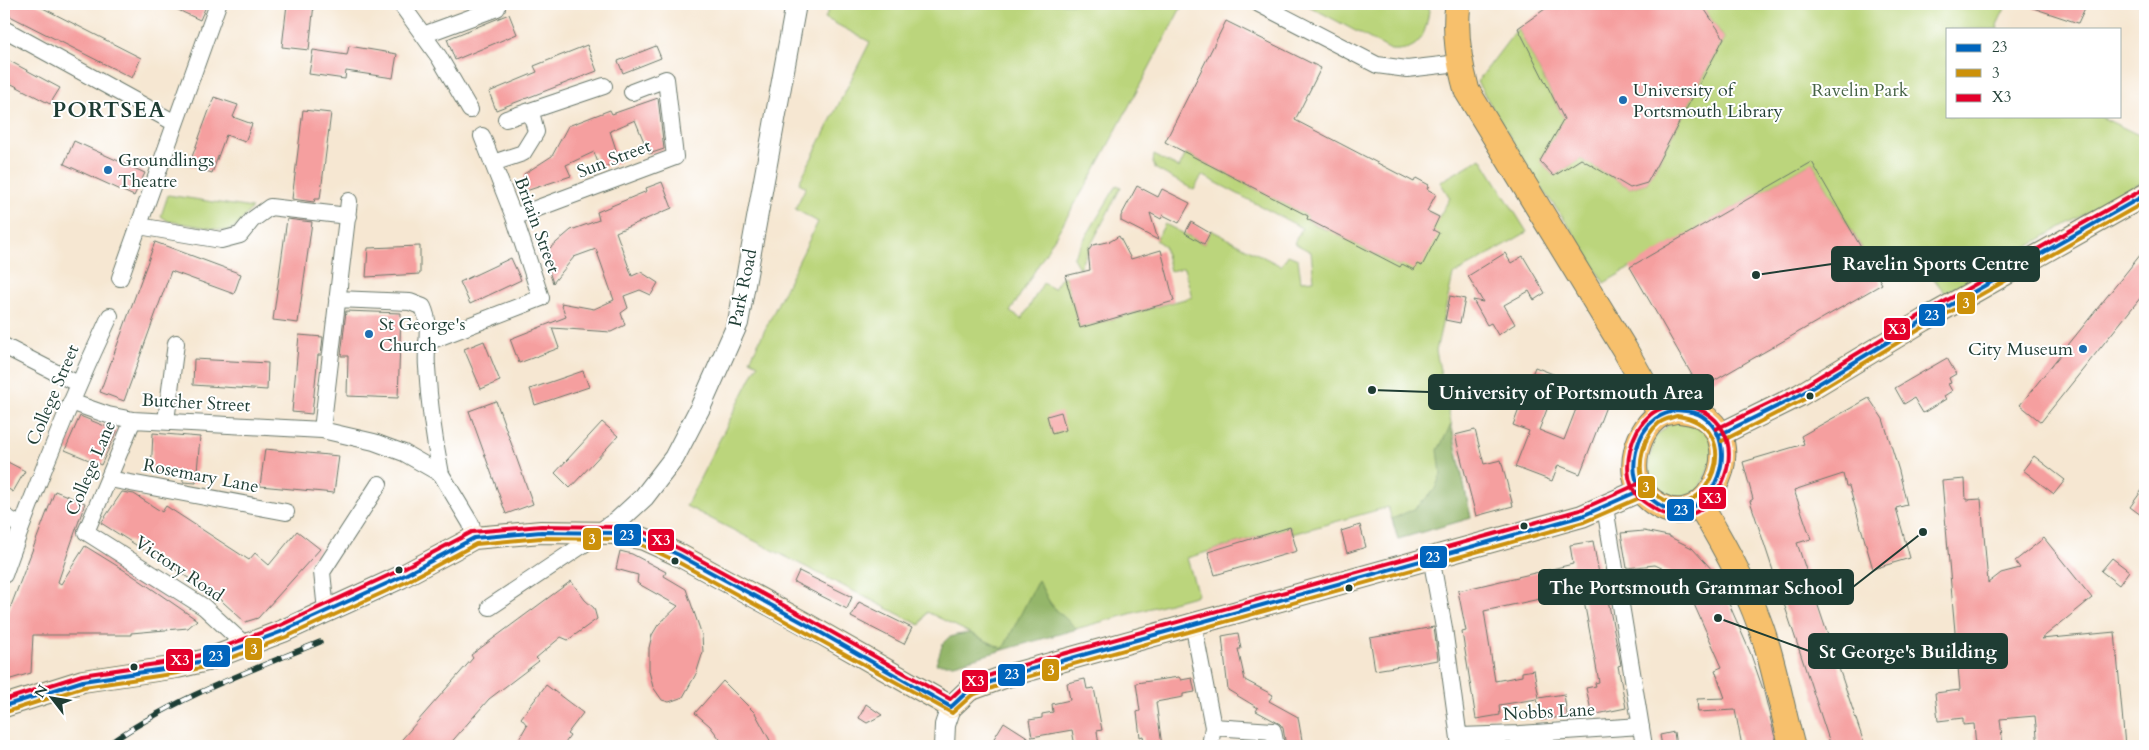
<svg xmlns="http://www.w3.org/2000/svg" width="2149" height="750" font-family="Cardo,serif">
<rect width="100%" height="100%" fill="#fff"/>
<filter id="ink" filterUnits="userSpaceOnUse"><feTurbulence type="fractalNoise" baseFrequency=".02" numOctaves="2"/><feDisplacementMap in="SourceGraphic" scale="10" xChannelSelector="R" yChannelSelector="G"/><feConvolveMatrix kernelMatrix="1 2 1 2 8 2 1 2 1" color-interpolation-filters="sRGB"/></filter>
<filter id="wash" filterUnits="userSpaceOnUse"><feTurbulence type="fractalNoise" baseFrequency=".0096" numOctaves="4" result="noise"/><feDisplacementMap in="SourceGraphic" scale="20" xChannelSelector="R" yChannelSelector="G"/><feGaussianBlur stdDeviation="1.12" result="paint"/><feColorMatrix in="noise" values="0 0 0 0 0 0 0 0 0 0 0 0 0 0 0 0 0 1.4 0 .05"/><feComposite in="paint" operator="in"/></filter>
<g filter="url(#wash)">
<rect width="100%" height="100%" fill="#f6e7d2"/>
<path fill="#bbd57b" stroke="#6d8958" d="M832 4H1183L1094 172 1010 312 1022 319 1043 283 1054 289 1061 278 1065 276 1080 328 1192 297 1184 268 1170 271 1164 246 1156 240 1165 224 1204 244 1211 230 1281 266 1288 255 1298 259 1301 281 1314 280 1311 252 1294 243 1302 228 1202 175 1194 190 1156 169 1153 163 1154 155 1179 168 1186 153 1308 216 1307 220 1328 231 1330 227 1338 235 1400 267 1427 211 1439 217 1450 198 1440 182 1481 158 1527 232 1453 275 1436 351 1471 518 1398 539 1388 507 1292 534 1290 527 1187 558 1198 595 1072 630 1045 596 1003 649 927 612 920 625 686 506 758 364 750 360 818 222 795 209 806 187 799 183 870 42 825 18Z
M1305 4H1430C1426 30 1424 52 1391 50Z
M1701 4H2007L1997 25 1998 29H1948V116H2099L2145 138V180L1945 293 1926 269 1864 252 1812 162 1604 283 1573 232 1538 183 1477 82 1518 28 1564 119 1540 161 1554 176 1581 159 1630 188 1647 183 1724 38Z
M1117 185 1121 187 1079 268 1073 258Z
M168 195 252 208 237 226 227 231 168 221 161 216Z
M1672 422 1701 424 1717 448 1699 490 1686 497 1676 498 1662 491 1650 476 1649 462 1655 437Z"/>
<path fill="#94b66b" stroke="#5a7a50" d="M1451 425 1471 518 1398 539 1392 519 1416 508 1435 489 1441 474 1438 450Z
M1038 580 1051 605 1077 629 954 664H936L943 643 948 638 956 635 970 633 1003 649Z"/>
<g id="blocks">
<path fill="#f59f9f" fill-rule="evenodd" d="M4 4H35L141 58 132 78 4 13Z
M165 4H207L200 20Z
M287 4H314L309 50 282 47Z
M1552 4H1701L1724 38 1647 183 1630 188 1581 159 1554 176 1540 161 1564 119 1518 28Z
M2027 4H2072L2085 8 2078 23 2027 6Z
M509 14 517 34 455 60 447 39Z
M1226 21 1321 68 1295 120 1414 182 1416 178 1429 185 1427 189 1436 194 1427 211 1439 217 1433 230 1439 233 1422 266 1417 264 1414 270 1402 264 1400 267 1307 219 1308 216 1165 142Z
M587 45 597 71 496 110 489 92 537 72 534 66Z
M349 46 397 54 393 78 346 71 345 79 309 74 313 50 347 55Z
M656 46 661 58 623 73 618 61Z
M4 58 60 88 50 104 4 80Z
M214 97 238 105 233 117 252 124 245 142 226 135 212 173 189 165Z
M658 98 664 149 649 154 635 120 610 131 620 162 600 168 594 152 566 165 571 176 526 191 524 174 552 156 568 126 610 110 612 114Z
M303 110 331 113 320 199H315L314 202 292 199Z
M74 141 145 173 134 196 64 164Z
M1812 162 1882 284 1700 389 1630 267Z
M662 182 672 208 616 232 632 276 641 272 658 283 651 295 640 290 624 296 628 308 621 313 625 325 611 332 552 328 559 348 519 363 510 339 566 317 561 303 594 309 614 300 596 249 574 257 553 283 543 254 571 230 599 220 597 212 647 191 646 188Z
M1137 186 1158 197 1162 189 1190 203 1179 223 1163 215 1161 219 1150 213 1158 240 1121 221V216Z
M287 219 312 222 298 323 273 320Z
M1191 222 1210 233 1204 244 1185 233Z
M1119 236 1131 259 1161 250 1174 301 1080 328 1065 276 1090 270 1088 251 1093 245 1111 241Z
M155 242 241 274 234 294 171 271 124 401 100 392Z
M420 246V274L366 277 368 248Z
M2145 249V292L2041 422 2020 405Z
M1505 253 1511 263 1523 256 1545 293 1534 300 1529 291 1504 305 1515 324 1498 335 1491 323 1487 325 1473 300 1483 302 1468 276Z
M511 258 521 280 470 304 460 282Z
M1450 296 1465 299 1460 323 1445 320Z
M346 311 401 313 398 398 347 396 348 356H341Z
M299 335 323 337 321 355H318L312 414 292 412Z
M484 341 500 381 481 389 464 349Z
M1947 358 1956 374 1949 378 1951 383 1948 384 1952 391 1944 396 1946 399 1923 413 1914 398 1904 404 1895 388Z
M194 359 268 363 267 390 193 385Z
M1535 367 1610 396 1580 474 1558 465 1552 481 1515 467 1529 431 1513 425ZM1551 399 1576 409 1564 440 1539 430Z
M583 371 589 387 535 405 530 389Z
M1869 398 1883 419 1899 471 1907 505 1896 508 1910 558 1873 569 1849 486H1846L1843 474 1794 490 1811 539 1797 543 1865 746H1831L1750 501 1753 499 1743 462 1804 444 1801 436Z
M496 401 533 504 506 514 469 411Z
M1061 412 1066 430 1052 434 1047 416Z
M80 416 117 431 101 465 65 450Z
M602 422 618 436 570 488 555 473Z
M1475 430 1484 464 1501 460 1513 506 1476 516 1455 435Z
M153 433 200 437 196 483 183 482V475L151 473Z
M265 449 339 456 334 493 260 486Z
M2034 456 2065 480 2054 494 2023 470Z
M4 460 25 471 13 492 4 486Z
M1965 479 1966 500 1981 499 1988 583 2001 573 2020 568 2015 561 2044 538 2092 598 2041 639 2115 632 2125 746H2038L2035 716 2000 719 2003 746H1976L1974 724 1963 725V718L1938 721 1935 693 1960 690 1942 481Z
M2145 486V518L2130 507Z
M55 491 85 503 58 582 61 584 85 546 132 575 197 620 188 628 131 633V635H33L31 673 4 681V624Z
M122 492 134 494 162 512 166 506 249 560 255 553 269 565 297 531 320 549 258 618 245 622 214 594 101 523Z
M1360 525 1366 547 1347 553 1341 531Z
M1290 527 1297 551 1215 575 1208 552Z
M1644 531 1668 536 1692 548 1716 574 1750 652 1764 692 1777 746H1742L1735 710 1698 712 1697 699 1725 698 1715 670 1722 667 1689 593 1672 573 1655 565 1627 568 1621 533Z
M1593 541 1600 579 1604 580 1621 665 1618 666 1626 708 1592 715 1586 688 1596 686 1595 683 1599 682 1581 585 1548 592 1549 597 1484 611 1495 681 1522 676V672L1534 670 1539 698 1564 694 1567 716 1541 720 1537 699 1499 705 1500 715 1476 719 1462 632 1466 631 1458 591 1573 564 1570 545Z
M620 551 632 554 666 572 664 576 686 589 702 635 703 652 696 674 683 697 669 702 662 700 653 687 649 671V648L652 635 658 625 678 606 637 583 638 575 616 569Z
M2112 558 2129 571 2119 585 2101 571Z
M799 571 852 597 847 609 794 582Z
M571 581 585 600 594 608 597 619 568 640 561 637 536 658 539 661 489 699 448 746H396L473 658 471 655Z
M859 602 912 628 904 644 851 617Z
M1434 627 1438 660 1375 670 1370 638Z
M1238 633 1241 649H1238L1245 680 1273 695 1269 701 1298 717 1303 746H1286L1283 728 1280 724 1256 711 1258 708 1228 690 1222 636Z
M1179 677 1181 680 1192 678 1195 692 1183 694V697L1156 702 1162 746H1145L1143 736 1140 737 1137 712 1140 711 1136 683Z
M1085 679 1087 689 1094 688 1102 730 1097 731 1099 746H1075L1072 730 1032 737 1029 720 1042 718V714L1053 712 1052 704 1070 700 1067 683Z
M723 681 755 713 773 746H725L710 726 695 713Z
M546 685 583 713 567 734 570 736 563 746H515L527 725 521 718Z
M866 704 882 715 867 723 859 718Z
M1004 722 1029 738 990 745Z
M1674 732 1676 746H1662L1660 735Z"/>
</g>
</g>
<g filter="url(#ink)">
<use href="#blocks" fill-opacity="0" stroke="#6a786b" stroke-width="1"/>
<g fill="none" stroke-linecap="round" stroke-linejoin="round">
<defs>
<path id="minor" d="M401 4 439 57 470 110
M1259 4 1377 65 1407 69 1459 63
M4 29 175 123
M423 35 497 8
M506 119 604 86
M493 163 523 153 536 132 531 112
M514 217 675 157 666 79 632 92
M139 226 221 240 240 235 252 220 270 207 348 216
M120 278 218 4
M337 299 410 302 423 307C432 326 425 346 427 367 429 403 434 439 441 474
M427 342 541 298 514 217 482 136
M4 346 78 384
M71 402 108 415 133 420 322 430 374 442 404 453 441 474 471 524 474 538
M133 420 86 532 204 607 245 645
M166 421 176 343
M322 430 349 201
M109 479 286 512
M1605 507 1644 746
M4 516 21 526
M1431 557 1444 628 1460 746
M4 575C35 487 70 401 110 316
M490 607 602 532
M326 611 322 572 379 484
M1193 623 1213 727 1210 746
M1213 727 1273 731 1276 746
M1460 736 1520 734 1641 726"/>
<path id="tertiary" d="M602 532 618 521 644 497 674 458 701 406 738 323 796 4
M944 746 945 725 951 707"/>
<path id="secondary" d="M1719 435 1800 395 1924 320 2145 195
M4 706 83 681 177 667 207 660 283 631 401 577 474 538 541 532 616 533 644 539 679 555 802 622 951 707 969 690 1007 676 1582 516 1641 490"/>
<path id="primary" d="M1458 4C1454 34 1459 62 1467 91L1625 350 1661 414
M1676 410C1685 411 1694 412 1702 416 1753 444 1701 552 1644 494 1625 474 1637 426 1662 414 1666 412 1672 412 1676 410Z
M1700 505C1727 550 1752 596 1767 646 1777 679 1783 713 1792 746"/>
</defs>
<use href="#minor" stroke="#6a786b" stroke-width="18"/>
<use href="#tertiary" stroke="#6a786b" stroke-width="22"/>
<use href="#secondary" stroke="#6a786b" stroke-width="24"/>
<use href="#primary" stroke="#6a786b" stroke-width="27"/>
<use href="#minor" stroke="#fff" stroke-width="16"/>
<use href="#tertiary" stroke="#fff" stroke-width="20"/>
<use href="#secondary" stroke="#fce6c4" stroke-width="22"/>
<use href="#primary" stroke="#f7c06c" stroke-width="25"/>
<defs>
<path id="rail" d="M106 746C170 700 247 672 320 642"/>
</defs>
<use href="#rail" stroke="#1f3d34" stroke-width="5.5"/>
<use href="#rail" stroke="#fff" stroke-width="4" stroke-dasharray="11" stroke-linecap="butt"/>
<defs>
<path id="bus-1" d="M1676 410C1684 411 1695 411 1702 416 1749 447 1704 536 1658 504 1651 499 1645 495 1641 489 1627 469 1637 433 1655 419 1662 414 1668 413 1676 410Z
M1719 435 1800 395 1924 320 2145 195
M4 706 83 681 177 667 207 660 283 631 401 577 474 538 541 532 616 533 644 539 679 555 802 622 951 707 969 690 1007 676 1582 516 1641 490"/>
<path id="bus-2" d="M1677 416C1751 425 1705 528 1661 498 1654 494 1647 490 1644 483 1636 464 1644 435 1659 423 1665 419 1670 418 1677 416Z
M1722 441 1803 400 1927 325 2145 202
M6 712 84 687 178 673 209 666 286 637 404 583 476 544 541 538 615 539 642 545 676 561 952 713 972 695 1009 682 1584 522 1644 496"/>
<path id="bus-3" d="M1674 404C1665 407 1657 409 1650 415 1631 431 1622 466 1633 489 1638 499 1646 503 1655 509 1714 550 1775 415 1677 404
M1716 429 1797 390 1921 315 2142 190
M4 700 82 675 176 661 205 654 281 625 398 571 472 532 541 526 617 527 647 533 682 550 805 617 950 699 966 684 1005 670 1580 510 1638 484"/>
</defs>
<use href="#bus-1" stroke="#fff" stroke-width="8"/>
<use href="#bus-2" stroke="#fff" stroke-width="8"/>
<use href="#bus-3" stroke="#fff" stroke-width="8"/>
<use href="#bus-1" stroke="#0065bd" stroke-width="4"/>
<use href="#bus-2" stroke="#cc910a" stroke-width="4"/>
<use href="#bus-3" stroke="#e4002b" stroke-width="4"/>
</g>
</g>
<g fill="#1f6fb2" stroke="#fff" stroke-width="2">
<circle cx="1623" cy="100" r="5"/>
<circle cx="108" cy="170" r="5"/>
<circle cx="369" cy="334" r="5"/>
<circle cx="2083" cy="349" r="5"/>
</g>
<g fill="#1f3d34" stroke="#fff" stroke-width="2">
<circle cx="1810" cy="396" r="4.5"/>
<circle cx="1524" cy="526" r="4.5"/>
<circle cx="675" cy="561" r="4.5"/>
<circle cx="399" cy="570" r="4.5"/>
<circle cx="1349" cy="588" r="4.5"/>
<circle cx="134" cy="667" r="4.5"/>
</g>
<g text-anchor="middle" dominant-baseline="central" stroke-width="4" stroke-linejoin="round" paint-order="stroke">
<g font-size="18" fill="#1f3d34" stroke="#fff" text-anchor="start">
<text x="1633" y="90">University of<tspan x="1633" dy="21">Portsmouth Library</tspan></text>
<text x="118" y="160">Groundlings<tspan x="118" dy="21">Theatre</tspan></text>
<text x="379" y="324">St George's<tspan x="379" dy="21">Church</tspan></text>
<text x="2073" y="349" text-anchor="end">City Museum</text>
</g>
<g font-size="18" fill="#466346" stroke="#fff">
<text x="1860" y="90">Ravelin Park</text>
</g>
<g font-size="18" fill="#1f3d34" stroke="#fff">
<text transform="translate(614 159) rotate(-21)">Sun Street</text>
<text transform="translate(537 225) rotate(70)">Britain Street</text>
<text transform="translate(743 288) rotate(-78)">Park Road</text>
<text transform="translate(53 395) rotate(-67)">College Street</text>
<text transform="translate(196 403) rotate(3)">Butcher Street</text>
<text transform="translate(91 468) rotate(-67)">College Lane</text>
<text transform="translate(201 476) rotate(11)">Rosemary Lane</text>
<text transform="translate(179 569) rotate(34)">Victory Road</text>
<text transform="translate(1549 712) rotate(-3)">Nobbs Lane</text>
</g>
<g font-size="22" font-weight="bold" letter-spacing="1" fill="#1f3d34" stroke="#fff">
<text x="109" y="110">PORTSEA</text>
</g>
</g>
<path fill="none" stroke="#1f3d34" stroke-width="2" d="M1756 275L1832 264M1372 390L1429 392M1923 532L1853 587M1718 618L1809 651"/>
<g fill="#1f3d34" stroke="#fff" stroke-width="2">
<circle cx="1756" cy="275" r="5"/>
<circle cx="1372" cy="390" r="5"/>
<circle cx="1923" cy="532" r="5"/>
<circle cx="1718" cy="618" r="5"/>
</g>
<g fill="#1f3d34" stroke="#1f3d34" stroke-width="2">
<rect x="1832" y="247" width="207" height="34" rx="5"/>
<rect x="1429" y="375" width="284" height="34" rx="5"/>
<rect x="1539" y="570" width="314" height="34" rx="5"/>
<rect x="1809" y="634" width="198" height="34" rx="5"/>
</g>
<g font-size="19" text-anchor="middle" font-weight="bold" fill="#fff">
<text x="1936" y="270">Ravelin Sports Centre</text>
<text x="1571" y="399">University of Portsmouth Area</text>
<text x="1696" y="594">The Portsmouth Grammar School</text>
<text x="1908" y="658">St George's Building</text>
</g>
<g stroke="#fff" stroke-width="2">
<rect x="1956" y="291" width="20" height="24" rx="5" fill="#cc910a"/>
<rect x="1918" y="303" width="28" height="24" rx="5" fill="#0065bd"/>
<rect x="1883" y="317" width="28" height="24" rx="5" fill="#e4002b"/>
<rect x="1637" y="475" width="19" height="24" rx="5" fill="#cc910a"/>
<rect x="1698" y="486" width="29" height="24" rx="5" fill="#e4002b"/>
<rect x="1666" y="498" width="29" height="24" rx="5" fill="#0065bd"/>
<rect x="613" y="523" width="29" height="24" rx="5" fill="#0065bd"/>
<rect x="582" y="527" width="20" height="24" rx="5" fill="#cc910a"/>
<rect x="647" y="528" width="28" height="24" rx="5" fill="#e4002b"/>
<rect x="1419" y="545" width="29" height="24" rx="5" fill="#0065bd"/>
<rect x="244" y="637" width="19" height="24" rx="5" fill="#cc910a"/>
<rect x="202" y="644" width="29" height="24" rx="5" fill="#0065bd"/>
<rect x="165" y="648" width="29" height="24" rx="5" fill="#e4002b"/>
<rect x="1041" y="658" width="19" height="24" rx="5" fill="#cc910a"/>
<rect x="997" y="663" width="29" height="24" rx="5" fill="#0065bd"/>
<rect x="961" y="669" width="28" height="24" rx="5" fill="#e4002b"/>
</g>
<g font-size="14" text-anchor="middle" font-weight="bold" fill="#fff">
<text x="1966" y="308">3</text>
<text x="1932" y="320">23</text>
<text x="1897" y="334">X3</text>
<text x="1646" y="492">3</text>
<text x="1712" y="503">X3</text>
<text x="1681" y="515">23</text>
<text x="627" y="540">23</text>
<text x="592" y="544">3</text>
<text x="661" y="545">X3</text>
<text x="1433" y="562">23</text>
<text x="254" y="654">3</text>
<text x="216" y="661">23</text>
<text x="180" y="665">X3</text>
<text x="1051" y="675">3</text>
<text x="1012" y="679">23</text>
<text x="975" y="686">X3</text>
</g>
<rect width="2149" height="750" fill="none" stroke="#fff" stroke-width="20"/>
<rect x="1946" y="28" width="175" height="90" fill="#ffffff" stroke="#a5b1ae"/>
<rect x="1956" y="44" width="25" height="8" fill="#0065bd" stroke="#a5b1ae"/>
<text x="1992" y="52" font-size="15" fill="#1f3d34">23</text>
<rect x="1956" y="69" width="25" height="8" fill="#cc910a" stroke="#a5b1ae"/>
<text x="1992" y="78" font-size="15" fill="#1f3d34">3</text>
<rect x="1956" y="94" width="25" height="8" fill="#e4002b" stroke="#a5b1ae"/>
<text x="1992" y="102" font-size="15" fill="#1f3d34">X3</text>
<g transform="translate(52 698) rotate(301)" stroke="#ffffff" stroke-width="4" paint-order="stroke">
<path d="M0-4L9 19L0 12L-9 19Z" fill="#1f3d34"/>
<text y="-8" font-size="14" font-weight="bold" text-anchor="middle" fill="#1f3d34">N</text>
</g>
</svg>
